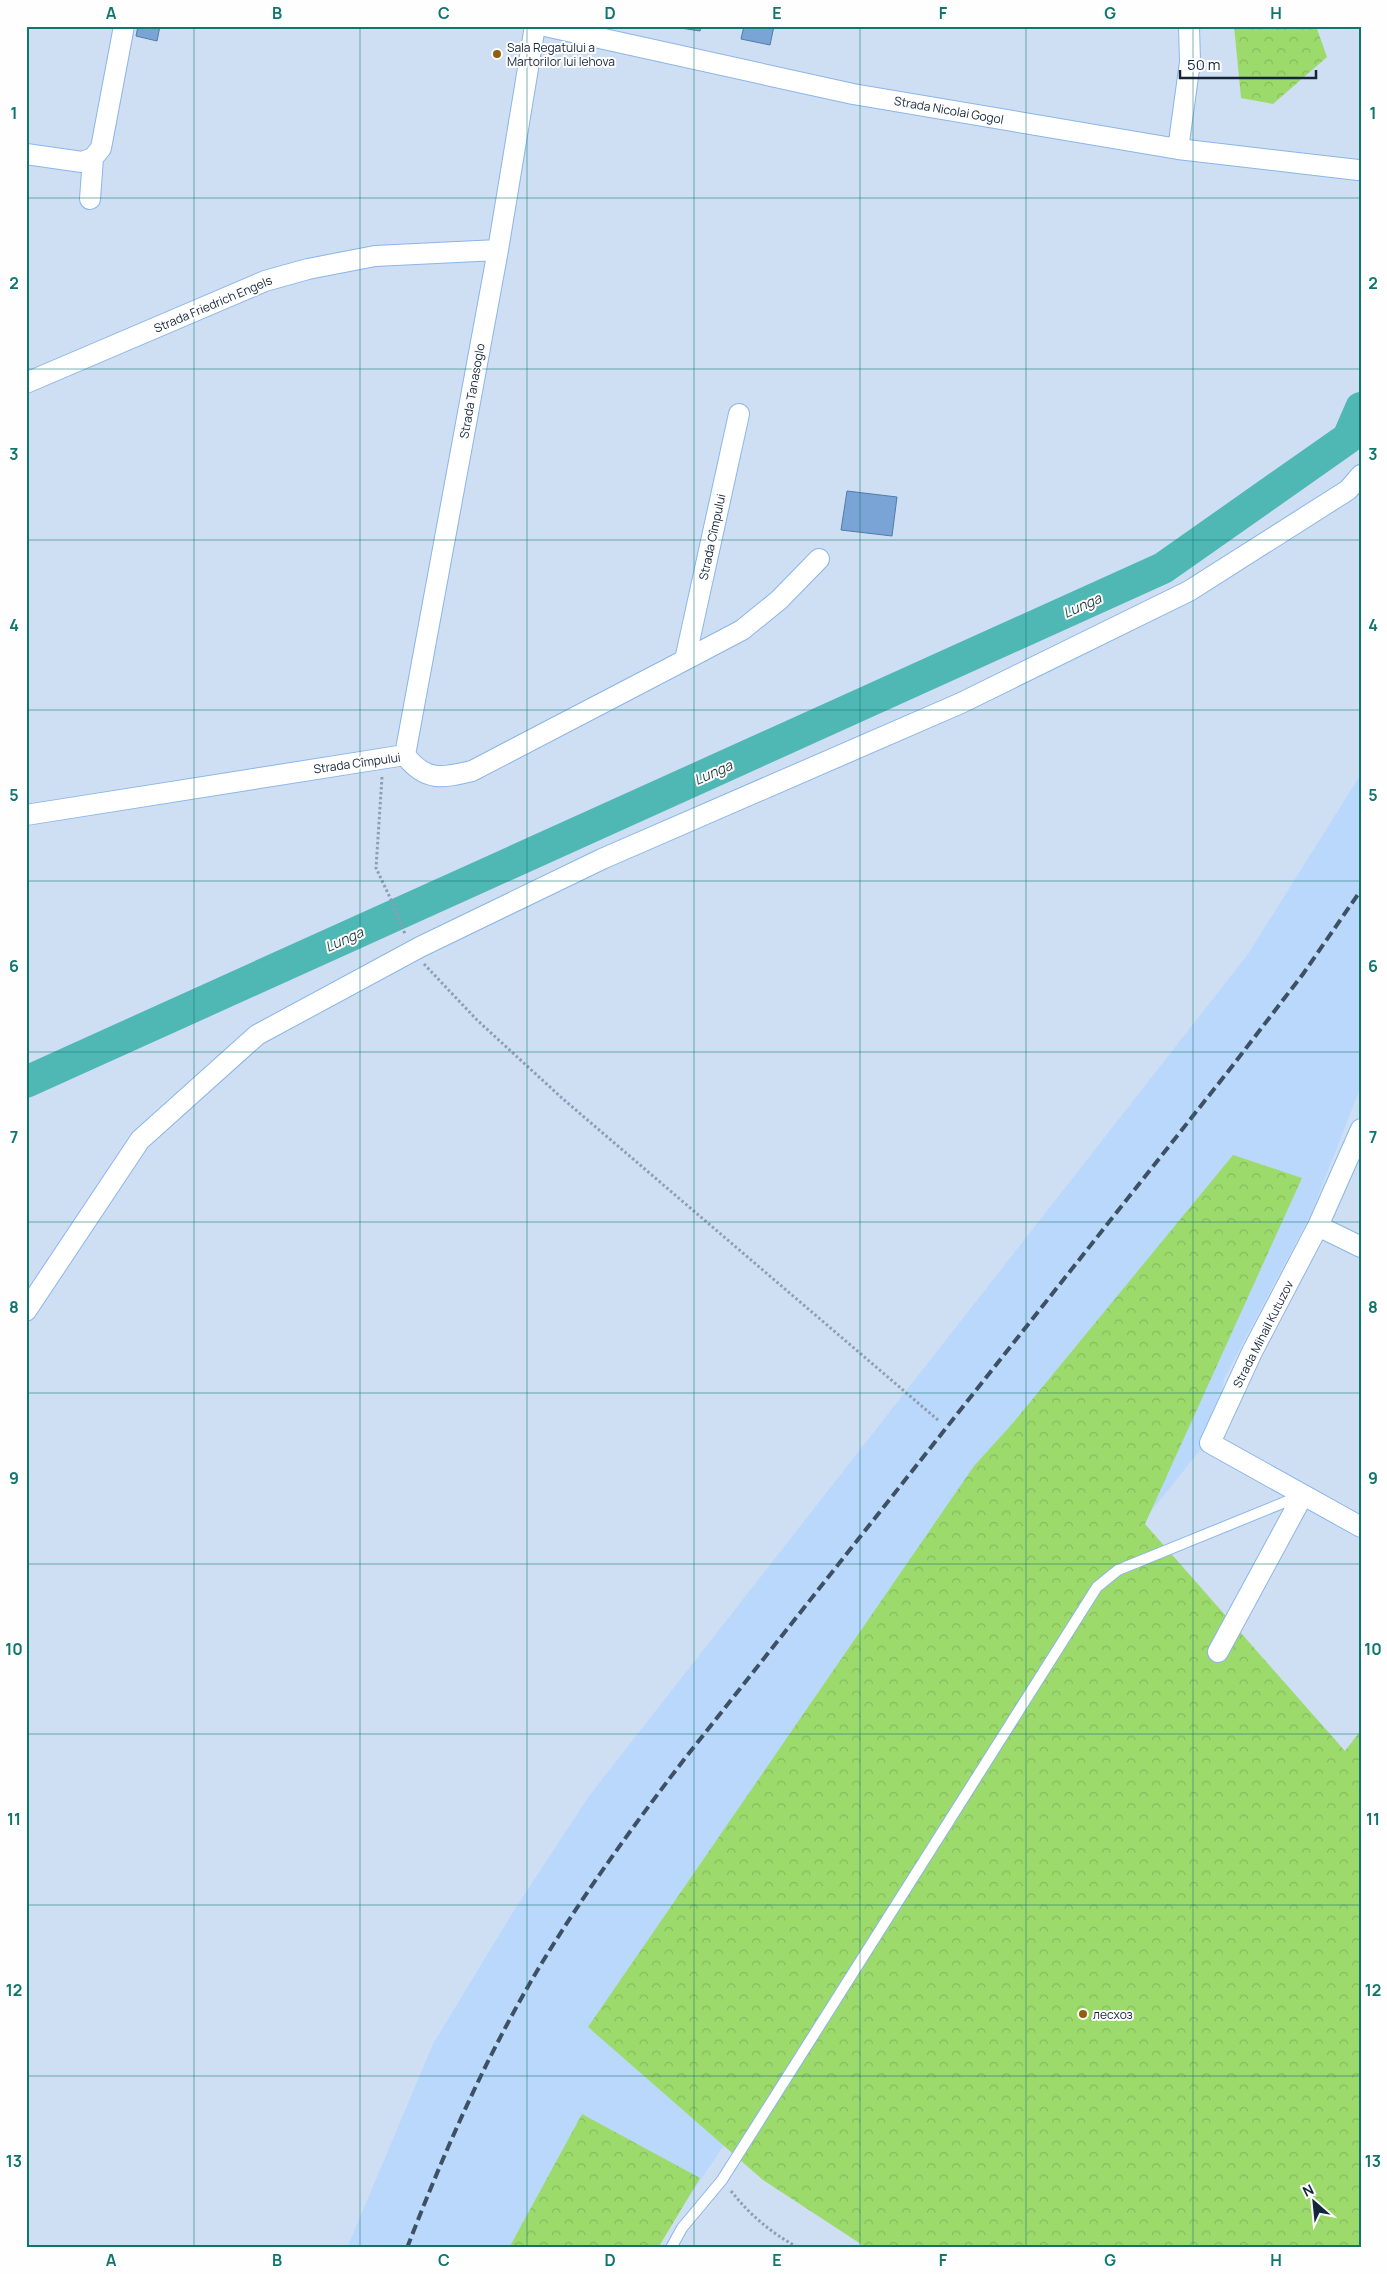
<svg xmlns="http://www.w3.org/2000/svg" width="1387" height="2274" font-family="Manrope,sans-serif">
<defs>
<pattern id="forest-crowns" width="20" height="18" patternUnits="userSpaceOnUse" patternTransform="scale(1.25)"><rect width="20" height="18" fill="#9dda6c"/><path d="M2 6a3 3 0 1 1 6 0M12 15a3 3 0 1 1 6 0" fill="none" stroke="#86bb5e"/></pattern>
</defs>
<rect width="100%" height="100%" fill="#cedff4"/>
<path fill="#bad8fb" d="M1361 774V1086L1311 1214 1224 1379 1218 1428 1093 1583 777 2066 655 2248H347L433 2044 513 1912 589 1796 1248 954Z"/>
<path fill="url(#forest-crowns)" d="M1234 26H1316L1327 57 1273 104 1241 98Z
M1233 1155 1302 1178 1145 1524 1345 1751 1361 1730V2248H867L763 2180 588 2027 974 1466 1012 1424Z
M582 2114 700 2178 658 2248H509Z"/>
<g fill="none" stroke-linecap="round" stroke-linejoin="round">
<path stroke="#4fb7b4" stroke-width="32" d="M26 1082 1163 568 1348 438 1361 408"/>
</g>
<path fill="#7aa4d6" stroke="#527baa" d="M138 26H160L157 41 136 36Z
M668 26H701L700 31Z
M744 26H774L770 45 741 39Z
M847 491 897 497 892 536 841 530Z"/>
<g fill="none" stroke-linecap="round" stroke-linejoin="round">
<defs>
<path id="service" d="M671 2248 682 2228 722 2180 1097 1587 1118 1570 1300 1496"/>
<path id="minor" d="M545 26 853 94 1178 149 1358 170
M1178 149 1190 62 1189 26
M26 154 82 162 93 158
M90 199 93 158 101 148 124 26
M26 383 265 281 308 269 375 256 498 250
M685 660 742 630 779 600 819 559
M405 755 498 250 535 26
M26 815 405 755C425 782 443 778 472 771L685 660 739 414
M1361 1129 1318 1226 1252 1352 1210 1443 1361 1527
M1318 1226 1361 1247
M26 1311 140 1140 257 1035 420 947 602 859 961 703 1189 591 1348 490 1361 475
M1218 1652 1303 1495"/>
</defs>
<use href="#service" stroke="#8ab5e8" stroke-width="12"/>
<use href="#minor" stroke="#8ab5e8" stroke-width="22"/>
<path stroke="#8d9eb3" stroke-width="3" stroke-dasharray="2.5 2.5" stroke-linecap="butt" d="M382 777 376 868 394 906 405 934
M424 964 477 1020 563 1099 938 1420
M731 2191C750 2215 771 2233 799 2248"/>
<use href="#service" stroke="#fff" stroke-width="10"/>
<use href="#minor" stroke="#fff" stroke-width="20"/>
<path stroke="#3e5063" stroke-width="4" stroke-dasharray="10 5" stroke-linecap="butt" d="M407 2248C444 2152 485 2059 537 1971 582 1896 633 1826 686 1757L1230 1069 1303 974 1361 890"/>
</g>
<path fill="none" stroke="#0f766e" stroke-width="1" stroke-opacity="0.55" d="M194 26V2248M360 26V2248M527 26V2248M694 26V2248M860 26V2248M1026 26V2248M1193 26V2248M26 198H1361M26 369H1361M26 540H1361M26 710H1361M26 881H1361M26 1052H1361M26 1222H1361M26 1393H1361M26 1564H1361M26 1734H1361M26 1905H1361M26 2076H1361"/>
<g fill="#91600e" stroke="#fefefe" stroke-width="2">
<circle cx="497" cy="54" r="5"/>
<circle cx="1083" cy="2014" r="5"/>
</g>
<g text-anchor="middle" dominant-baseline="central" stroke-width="4" stroke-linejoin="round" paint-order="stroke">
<g font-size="12" fill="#142639" stroke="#fefefe" text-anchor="start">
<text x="507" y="47">Sala Regatului a<tspan x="507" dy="14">Martorilor lui Iehova</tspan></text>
<text x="1093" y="2014">лесхоз</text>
</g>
<g font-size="12" fill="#142639" stroke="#fefefe">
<text transform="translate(949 110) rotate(10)">Strada Nicolai Gogol</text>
<text transform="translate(213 304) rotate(-23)">Strada Friedrich Engels</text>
<text transform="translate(472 391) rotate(-80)">Strada Tanasoglo</text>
<text transform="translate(712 537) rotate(-78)">Strada Cîmpului</text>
<text transform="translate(357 763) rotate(-8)">Strada Cîmpului</text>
<text transform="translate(1263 1334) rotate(-63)">Strada Mihail Kutuzov</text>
</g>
<g font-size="14" font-style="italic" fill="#1f3f3e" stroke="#fefefe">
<text transform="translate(1082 605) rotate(-24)">Lunga</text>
<text transform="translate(713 772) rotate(-24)">Lunga</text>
<text transform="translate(344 939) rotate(-24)">Lunga</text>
</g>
</g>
<rect width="1387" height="2274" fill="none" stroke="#fefefe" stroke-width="55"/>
<g transform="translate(1314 2202) rotate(333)" stroke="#fefefe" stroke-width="4" paint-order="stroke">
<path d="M0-4L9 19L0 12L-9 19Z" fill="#142639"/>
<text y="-8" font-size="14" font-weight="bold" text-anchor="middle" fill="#142639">N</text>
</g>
<path d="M1180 70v8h136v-8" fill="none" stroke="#142639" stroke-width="2.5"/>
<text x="1187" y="70" font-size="15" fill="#142639" stroke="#fefefe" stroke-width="4" paint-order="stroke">50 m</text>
<rect x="28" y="28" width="1332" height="2218" fill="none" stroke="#0f766e" stroke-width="2"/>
<g font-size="16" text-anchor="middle" font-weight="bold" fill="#0f766e">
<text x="111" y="19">A</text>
<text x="277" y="19">B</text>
<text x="444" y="19">C</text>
<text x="610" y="19">D</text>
<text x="777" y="19">E</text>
<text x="943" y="19">F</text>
<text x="1110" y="19">G</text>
<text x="1276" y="19">H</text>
<text x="14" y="119">1</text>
<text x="1373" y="119">1</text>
<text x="14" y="289">2</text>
<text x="1373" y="289">2</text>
<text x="14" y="460">3</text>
<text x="1373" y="460">3</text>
<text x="14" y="631">4</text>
<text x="1373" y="631">4</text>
<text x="14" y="801">5</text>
<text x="1373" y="801">5</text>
<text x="14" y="972">6</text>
<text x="1373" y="972">6</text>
<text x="14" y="1143">7</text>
<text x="1373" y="1143">7</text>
<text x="14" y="1313">8</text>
<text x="1373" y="1313">8</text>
<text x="14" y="1484">9</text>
<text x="1373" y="1484">9</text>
<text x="14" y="1655">10</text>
<text x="1373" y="1655">10</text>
<text x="14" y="1825">11</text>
<text x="1373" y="1825">11</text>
<text x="14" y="1996">12</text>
<text x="1373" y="1996">12</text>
<text x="14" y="2167">13</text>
<text x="1373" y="2167">13</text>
<text x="111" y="2266">A</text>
<text x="277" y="2266">B</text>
<text x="444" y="2266">C</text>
<text x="610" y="2266">D</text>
<text x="777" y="2266">E</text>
<text x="943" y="2266">F</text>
<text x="1110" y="2266">G</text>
<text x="1276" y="2266">H</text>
</g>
</svg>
